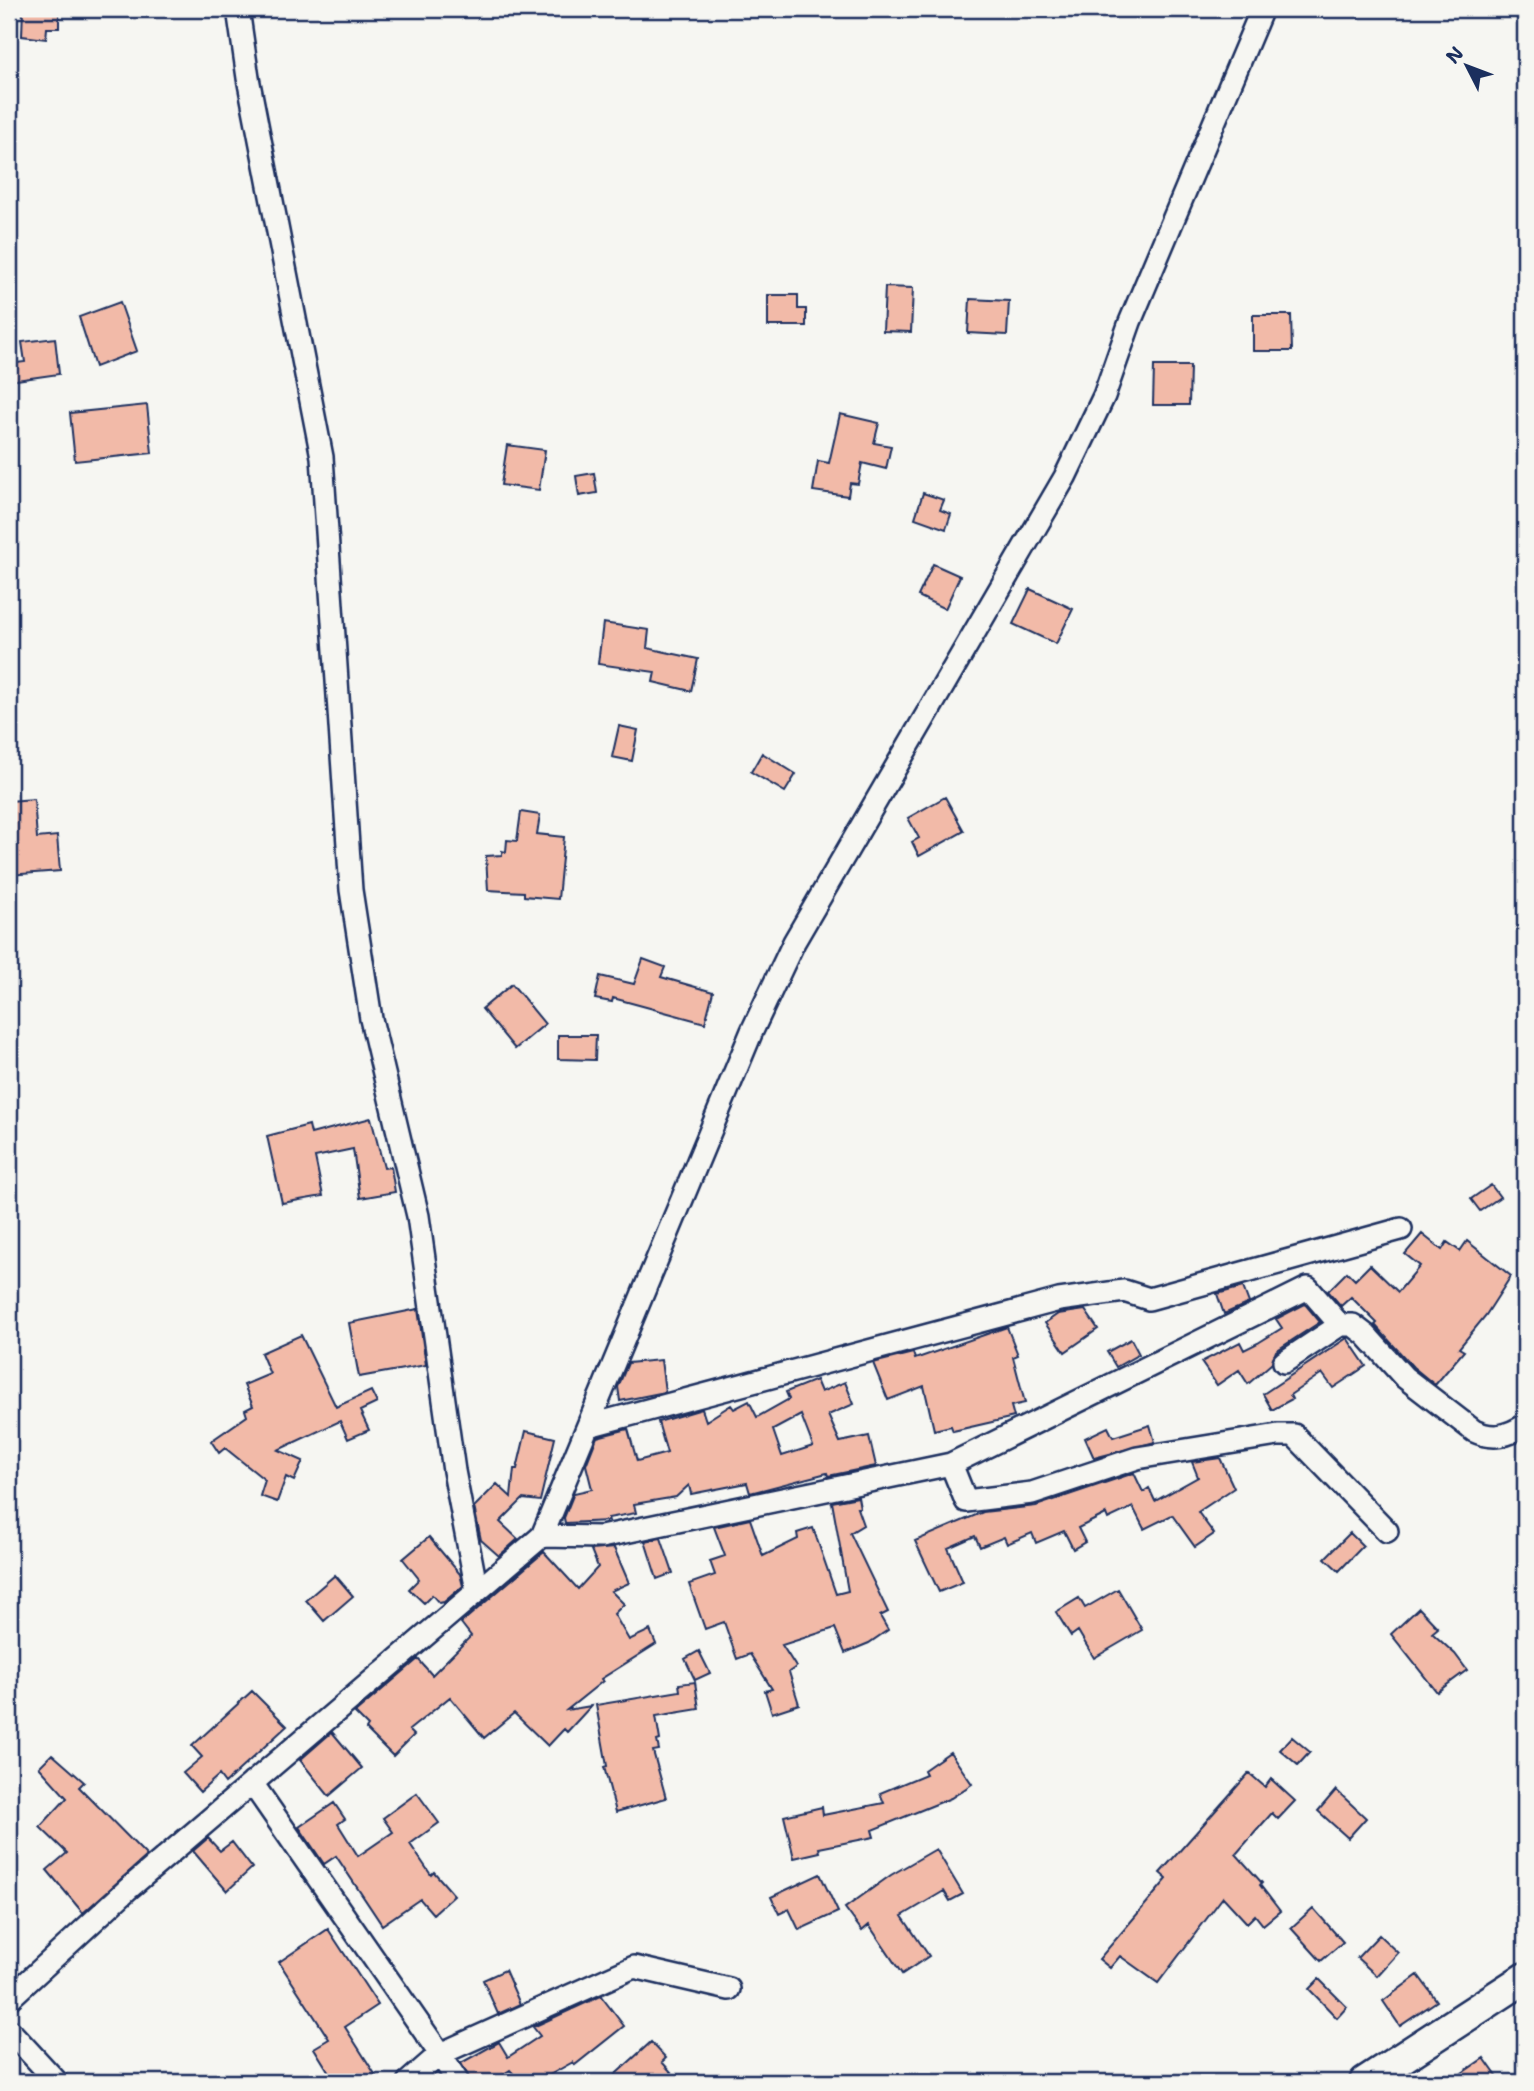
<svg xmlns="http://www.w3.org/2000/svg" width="1534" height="2091" font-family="'Shantell Sans',sans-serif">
<rect width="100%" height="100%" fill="#f6f6f2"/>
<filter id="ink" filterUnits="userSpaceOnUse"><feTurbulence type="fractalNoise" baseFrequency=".0143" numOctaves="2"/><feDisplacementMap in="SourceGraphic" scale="14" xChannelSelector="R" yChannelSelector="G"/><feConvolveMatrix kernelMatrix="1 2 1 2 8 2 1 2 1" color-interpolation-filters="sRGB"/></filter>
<g filter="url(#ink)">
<path fill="#f2baa8" stroke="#1b2f5e" stroke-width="2" fill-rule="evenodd" d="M23 9H59V28H47L46 39 22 36Z
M885 287 913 288 911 332 883 331Z
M768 295H798V309H806V326H768Z
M970 299 1009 301 1007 335 968 333Z
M120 302 137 351 95 367 79 317Z
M1253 315H1291L1292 351H1253Z
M55 338 59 374 9 381V364L25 362 22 342Z
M1154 366H1190L1189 405H1153Z
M147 405 152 453 75 461 70 413Z
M840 414 879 423 874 443 891 446 886 469 862 463 858 484 850 483 848 496 813 491 818 461 829 463Z
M507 445 545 450 539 490 501 485Z
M594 473 597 493 579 496 576 476Z
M923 493 944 500 940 510 951 514 946 529 915 518Z
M933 564 960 576 945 609 918 596Z
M1030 589 1073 609 1056 644 1013 624Z
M603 623 649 630 647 648 698 659 691 691 653 682 655 672 598 664Z
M619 726 638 730 632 761 612 757Z
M762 753 796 774 785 792 751 772Z
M945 797 964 831 919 856 912 842 919 838 908 818Z
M34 799 37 838 57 836 60 871 9 875V801Z
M521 812 540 815 537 834 564 837 558 899 524 896V892L488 890 486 856 502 855V851L506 852 507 840 517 841Z
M643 959 665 967 661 977 713 992 705 1023 613 998 612 1002 595 999 600 976 634 984Z
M512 984 545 1024 515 1049 482 1009Z
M558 1035H596L595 1060 558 1059Z
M371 1118 384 1168 391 1167 395 1192 360 1198 353 1149 315 1157 323 1196 282 1203 267 1136 309 1125 311 1134Z
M1491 1185 1500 1197 1480 1211 1471 1199Z
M1422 1234 1442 1250 1447 1242 1460 1251 1467 1241 1511 1276 1486 1315 1459 1348 1464 1351 1435 1385 1413 1367 1375 1325 1377 1323 1351 1297 1341 1306 1328 1291 1347 1272 1355 1280 1370 1265 1398 1292 1420 1266 1405 1254Z
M1243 1287 1249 1303 1224 1314 1217 1294Z
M1305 1304 1320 1322 1276 1351 1271 1364 1248 1384 1239 1370 1217 1385 1201 1362 1240 1342 1244 1350 1258 1343 1282 1328 1276 1319Z
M418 1309 426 1365 359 1377 349 1323Z
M1085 1310 1098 1329 1065 1352 1045 1323 1058 1314Z
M1007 1327 1018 1355 1013 1357 1025 1403 1011 1406 1014 1417 953 1431 951 1426 934 1430 924 1386 888 1400 873 1363 913 1353 915 1359Z
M301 1335 336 1407 371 1391 377 1403 360 1411 369 1430 348 1439 340 1421 278 1450 303 1461 294 1481 286 1477 277 1502 260 1496 265 1480 225 1448 219 1453 211 1441 247 1416 245 1410 253 1406 244 1385 270 1374 261 1353Z
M1347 1338 1366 1366 1333 1388 1322 1373 1290 1395 1292 1399 1272 1410 1263 1394Z
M1131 1339 1139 1354 1116 1367 1107 1352Z
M661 1360 665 1392 620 1401 618 1387 628 1363Z
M816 1380 821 1392 845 1382 854 1404 828 1415 840 1442 869 1436 876 1466 828 1476 827 1473 750 1493 747 1483 691 1494 689 1485 676 1497 634 1504 636 1513 608 1518 609 1521 565 1523 564 1518 574 1493 592 1489 586 1465 597 1437 628 1429 637 1461 667 1453 658 1422 702 1409 706 1421 731 1405 734 1409 749 1401 757 1417 789 1399 786 1392ZM801 1415 813 1446 782 1456 773 1430Z
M1150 1425 1155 1442 1094 1458 1085 1438 1108 1427 1113 1437Z
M526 1431 555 1438 540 1501 523 1499 500 1522 518 1539 499 1556 481 1540 474 1507 497 1484 511 1497 514 1469H517Z
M1220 1458 1234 1488 1198 1512 1214 1534 1195 1547 1172 1515 1144 1529 1133 1507 1108 1519 1106 1514 1078 1528 1085 1542 1073 1549 1064 1531 1036 1543 1032 1533 1007 1544 1004 1537 980 1547 975 1536 948 1548 963 1582 939 1592 915 1541 983 1512 1036 1506 1134 1473 1143 1492 1149 1488 1155 1501 1198 1477 1192 1462Z
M858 1497 860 1508H857L863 1525 850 1533 888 1612 880 1616 888 1630 869 1643 845 1653 835 1628 782 1645 796 1667 789 1672 799 1704 772 1713 765 1691 772 1689 750 1654 737 1659 724 1622 705 1629 689 1584 715 1575 710 1561 725 1556 714 1527 750 1519 763 1556 798 1539 797 1533 813 1528 836 1594 848 1591 832 1502Z
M1350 1533 1363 1546 1339 1571 1325 1558Z
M429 1537 460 1574 463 1586 444 1602 439 1603 432 1595 424 1603 409 1589 419 1579 403 1559Z
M661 1538 673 1573 657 1579 645 1541Z
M614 1548 629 1583 611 1591 624 1604 614 1614 629 1640 650 1630 656 1644 601 1679 603 1681 567 1710 591 1706 567 1732 564 1729 548 1746 514 1713 484 1738 450 1697 409 1730 414 1735 393 1756 366 1729 368 1726 355 1713 418 1659 432 1675 471 1636 461 1623 544 1552 578 1589 598 1567 591 1550Z
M335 1575 353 1596 324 1621 306 1600Z
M1118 1589 1142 1630 1094 1658 1078 1631 1071 1636 1056 1612 1079 1598 1085 1608Z
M1419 1608 1438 1628 1432 1633 1455 1654 1467 1670 1437 1692 1391 1634Z
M699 1651 710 1673 695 1680 685 1659Z
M695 1682 699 1709 656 1716 660 1740 657 1741 659 1750 653 1751 666 1798 616 1812 604 1767 607 1766 596 1705 680 1691 679 1684Z
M252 1691 287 1726 225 1783 219 1775 200 1792 183 1773 202 1757 192 1746Z
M332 1732 362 1768 329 1796 300 1760Z
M1292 1737 1310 1752 1298 1765 1280 1750Z
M950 1752 972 1784 951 1798 872 1830 874 1837 819 1848 820 1852 794 1858 784 1816 822 1807 823 1815 884 1803 880 1793 926 1774 924 1770Z
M52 1754 84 1782 79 1787 147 1856 83 1913 47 1870 67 1853 40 1827 67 1798 39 1767Z
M1249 1773 1265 1787 1271 1779 1295 1801 1278 1819 1272 1813 1236 1854 1262 1883 1260 1885 1280 1911 1263 1925 1255 1915 1247 1923 1223 1897 1158 1983 1120 1956 1110 1968 1099 1959 1167 1879 1160 1873Z
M1336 1790 1366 1818 1348 1838 1318 1811Z
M417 1793 439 1823 410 1844 431 1875 434 1872 454 1895 433 1914 420 1899 382 1925 336 1856 324 1864 299 1827 334 1803 345 1819 338 1824 358 1856 393 1832 383 1818Z
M208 1838 220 1851 232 1842 252 1868 227 1891 193 1851Z
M936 1849 963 1894 950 1901 944 1891 902 1916 929 1956 902 1974 869 1925 862 1931 845 1908 891 1875Z
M820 1874 838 1912 799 1930 789 1909 779 1914 771 1897Z
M1313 1908 1343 1942 1321 1961 1291 1928Z
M328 1929 378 2005 345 2027 380 2082H335L314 2048 329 2039 279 1962Z
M1379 1935 1398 1953 1377 1976 1357 1958Z
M505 1970 520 2004 498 2014 483 1980Z
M1418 1975 1437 2001 1400 2026 1383 2001Z
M1319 1979 1347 2007 1337 2018 1309 1989Z
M601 1996 624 2026 575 2065 573 2062 537 2082H521L510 2070 491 2082H471L461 2063 499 2042 508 2057 540 2036 533 2027Z
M651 2042 666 2058 662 2062 680 2082H607Z
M1484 2058 1501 2082H1449Z"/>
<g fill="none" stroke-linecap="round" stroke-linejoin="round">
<defs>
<path id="street" d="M238 9 248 78 322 457 351 890 371 1019 418 1216 454 1471 477 1591
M1284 1362 1340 1325
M588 1426 1059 1300 1124 1291 1149 1299 1401 1229
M951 1464 966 1501 1032 1493 1137 1458 1278 1435H1294L1387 1531
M542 1536 601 1537 951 1464 1308 1288 1340 1325H1353L1366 1335 1404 1377 1474 1431C1493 1440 1508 1436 1525 1425
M252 1783 440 2054 408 2082
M9 1999 128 1889 542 1536 752 1031 794 942 1065 477 1104 396 1130 322 1262 9
M9 2030 57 2082
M458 2082 440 2054 634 1967 729 1989"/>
<path id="secondary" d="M1365 2082 1525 1978"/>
</defs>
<use href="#street" stroke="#1b2f5e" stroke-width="26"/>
<use href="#secondary" stroke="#1b2f5e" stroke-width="35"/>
<use href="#street" stroke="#f6f6f2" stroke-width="21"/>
<use href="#secondary" stroke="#f6f6f2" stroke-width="30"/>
</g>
</g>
<rect width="1534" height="2091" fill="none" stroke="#f6f6f2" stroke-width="35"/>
<rect x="18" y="18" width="1499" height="2056" fill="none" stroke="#1b2f5e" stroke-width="2.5" filter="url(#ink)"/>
<g transform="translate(1467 66) rotate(312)" stroke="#f6f6f2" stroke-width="5" paint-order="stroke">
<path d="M0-5L12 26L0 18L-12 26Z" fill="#1b2f5e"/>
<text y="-10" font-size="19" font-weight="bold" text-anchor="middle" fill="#1b2f5e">N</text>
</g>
</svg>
